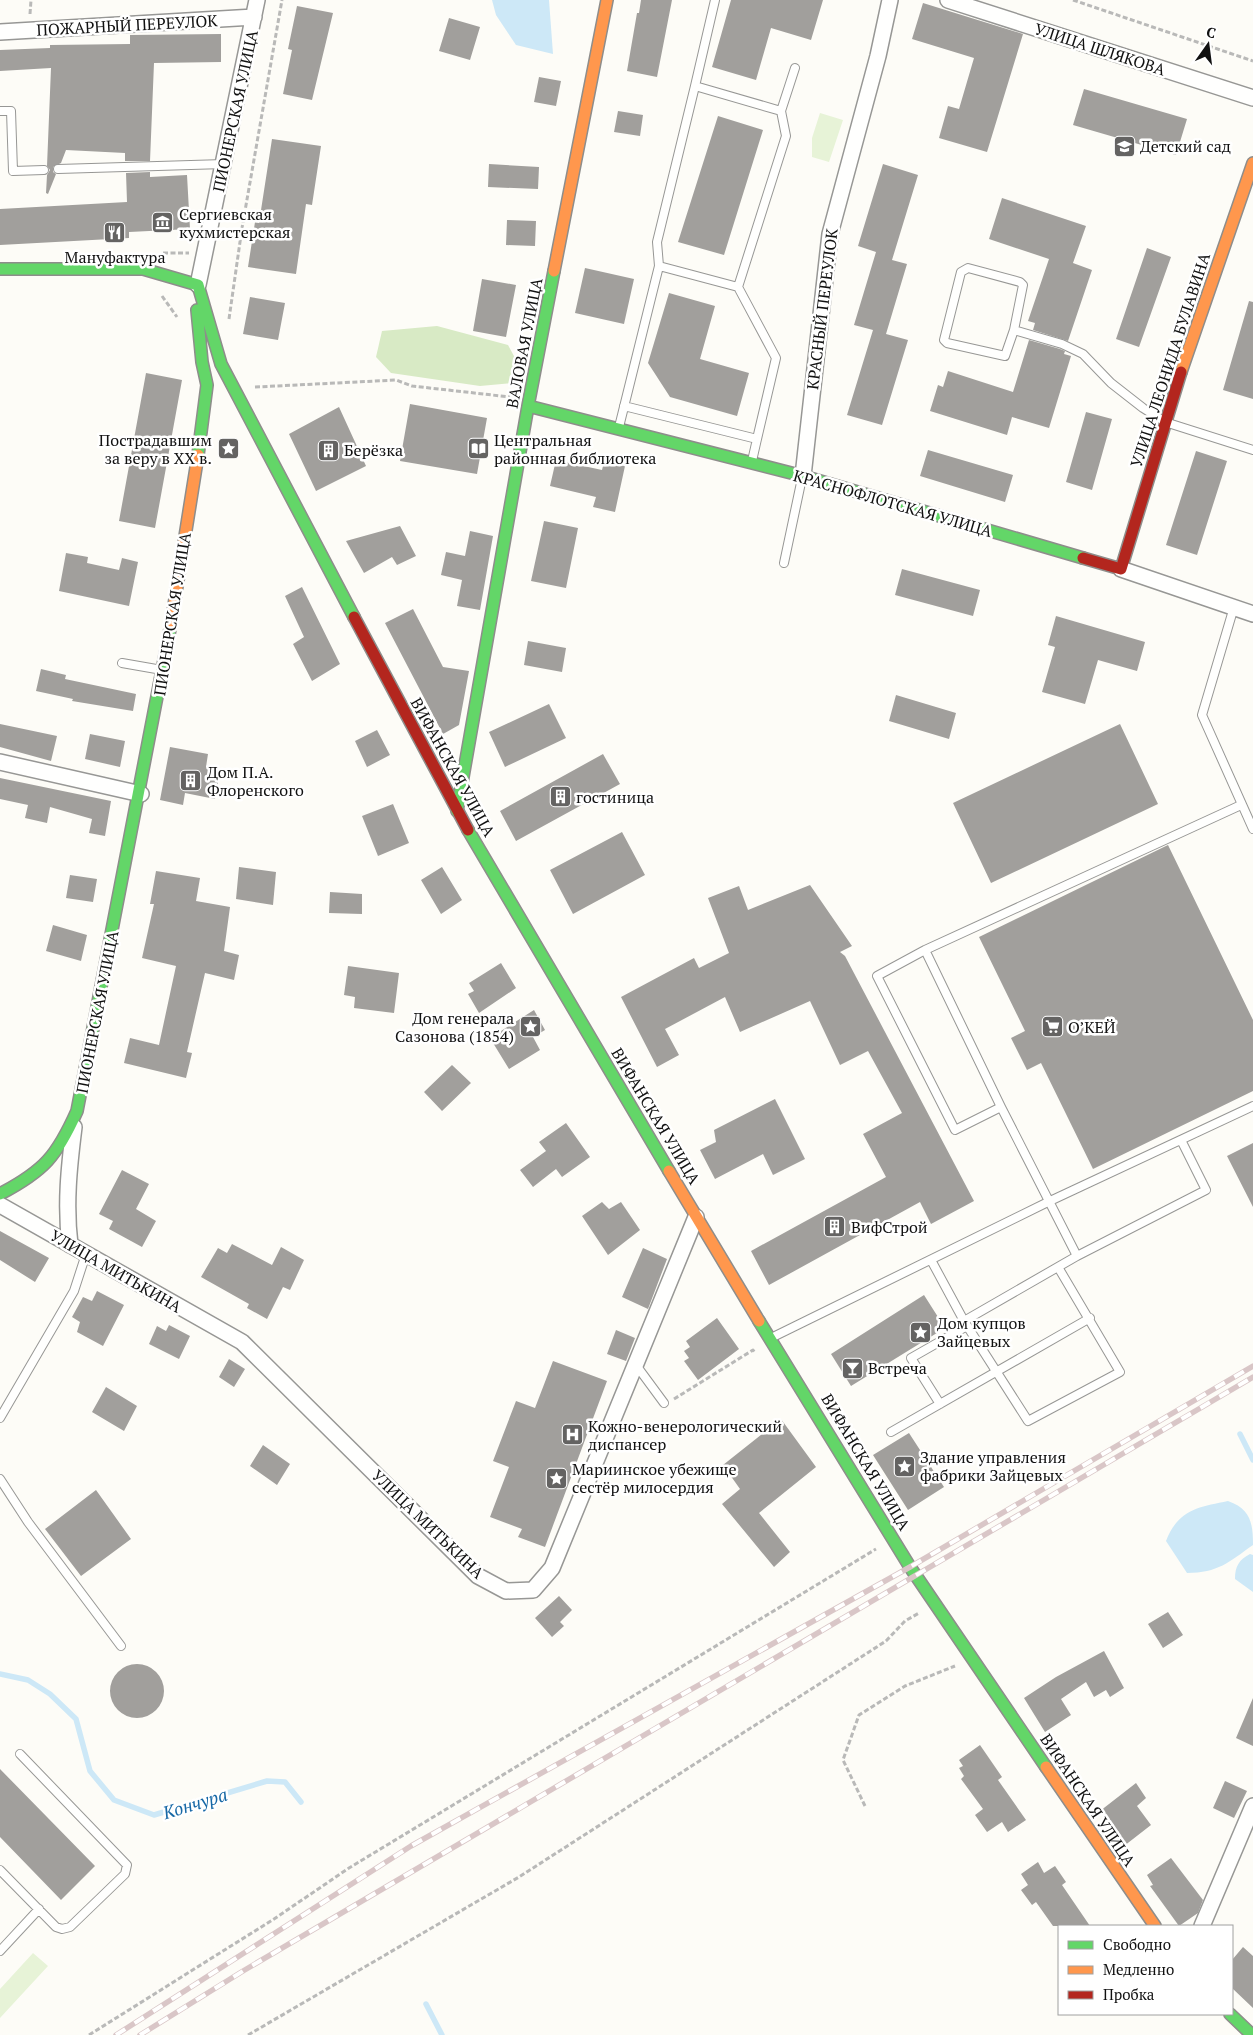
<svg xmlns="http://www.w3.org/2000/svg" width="1253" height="2035" font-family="'PT Serif',serif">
<rect width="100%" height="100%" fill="#fdfcf7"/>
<path fill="#e7f3d7" d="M820 113 843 120 829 162 812 157V138Z
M33 1953 48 1966 0 2018V1989Z"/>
<path fill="#d8eac5" d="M437 326 508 345 515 358 513 383 480 386 391 373 376 357 382 331Z"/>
<path fill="#cde8f7" d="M492 0H549L553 54 516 45 496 15Z
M1228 1501C1251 1509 1253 1524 1253 1545 1229 1562 1218 1573 1187 1573L1166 1541C1178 1510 1198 1507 1228 1501Z
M1250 1554 1253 1555V1592L1235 1579C1235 1566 1239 1560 1250 1554Z"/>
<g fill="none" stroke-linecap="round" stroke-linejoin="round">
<path stroke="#cde8f7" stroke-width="5.5" d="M1240 1434 1253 1460
M0 1674 28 1680 50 1694 76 1719 90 1771 114 1800 154 1815 267 1781 285 1782 301 1802
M426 2004 442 2035"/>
</g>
<path fill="#a19f9c" d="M641 0H672L657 77 627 71 637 13H639Z
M731 0H823L811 40 771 28 756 80 712 67Z
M923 3 1023 34 987 152 939 138 948 106 959 109 974 58 912 39Z
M297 6 333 13 312 100 283 94 292 50 288 49Z
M449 18 480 27 470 60 439 51Z
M221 34V62L154 63 150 161H125V153L66 150 61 163 53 167V172L56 174 48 194 46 193 47 175 50 170 47 166 51 68 0 71V50L50 48V45L130 44V35Z
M539 77 561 81 556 106 534 102Z
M1084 89 1187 119 1176 155 1073 125Z
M618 111 643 115 640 136 614 132Z
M718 116 763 130 724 255 678 242Z
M272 139 321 146 312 205 306 204 296 274 248 267 255 222 259 223Z
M489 164 539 167 538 189 488 187Z
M883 164 918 175 892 260 907 264 886 334 908 340 882 425 847 415 873 330 854 325 876 252 858 246Z
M150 172V177L187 175 190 229 129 232V238L0 245V209L127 202 126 173Z
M1002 198 1086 226 1073 263 1092 270 1068 341 1033 330 1035 323 1028 321 1049 259 989 239Z
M507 220 536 221 535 246 506 245Z
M1147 248 1171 257 1139 347 1116 339Z
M585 268 634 279 624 324 575 313Z
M482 279 516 285 506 337 473 331Z
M669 293 715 306 700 359 749 373 737 416 670 397 648 363Z
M250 297 285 303 278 340 243 334Z
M1249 301 1253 302V399L1223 390Z
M1029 340 1060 349 1065 351 1064 354 1071 356 1049 428 1012 417 1007 435 930 411 938 385 943 387 948 371 1013 392Z
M146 373 182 380 155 528 119 521Z
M410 404 487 418 477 474 400 461Z
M339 407 366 466 316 491 289 434Z
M1086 412 1112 419 1092 490 1066 482Z
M928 450 1013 475 1005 502 920 476Z
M1196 451 1227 461 1197 555 1166 545Z
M556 460 602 470 604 462 625 466 615 512 593 507 596 497 550 486Z
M544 521 578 528 566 588 531 581Z
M400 526 416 556 397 565 392 557 364 573 346 541Z
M470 531 493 536 480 610 457 606 462 580 441 575 446 552 465 556Z
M66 553 88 557 87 563 119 570 122 558 138 562 129 606 59 591Z
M902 569 980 590 973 616 895 595Z
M302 587 340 664 312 681 293 644 304 637 285 596Z
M413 609 443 667 469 671 459 725 443 734 385 623Z
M1056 616 1145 642 1137 671 1098 660 1085 704 1042 692 1055 647 1048 645Z
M528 641 566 648 562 672 524 665Z
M41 669 66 675 65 679 136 694 133 711 72 701 73 699 36 691Z
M896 695 956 713 949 739 889 721Z
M549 704 566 738 505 767 489 732Z
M0 724 57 736 51 761 0 747Z
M1120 724 1158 804 991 883 953 803Z
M377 730 390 755 367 767 355 741Z
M90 734 125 741 120 767 85 759Z
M170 747 208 754 206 767 220 770 215 799 185 793 183 805 160 800Z
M603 754 620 784 516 841 500 811Z
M0 778 111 801 105 836 89 833 92 819 50 807 47 823 25 818 28 805 0 799Z
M393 804 409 843 378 856 362 816Z
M622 832 645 875 573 914 550 870Z
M1168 845 1253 1020V1091L1093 1169 1041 1063 1027 1070 1011 1038 1025 1031 979 937Z
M239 867 276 872 273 905 236 899Z
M442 867 462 900 441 914 421 880Z
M156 871 200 878 196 901 230 907 224 951 239 955 234 980 205 973 187 1052 192 1053 186 1078 124 1063 130 1038 159 1045 176 966 142 958 154 904H150Z
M70 875 97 879 93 902 66 898Z
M810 885 852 946 840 952 845 956 974 1201 931 1224 920 1202 769 1285 751 1251 886 1177 863 1134 902 1113 868 1051 840 1065 810 1001 740 1032 725 997 665 1029 679 1055 657 1067 621 997 694 958 699 968 729 953 708 898 739 886 748 910Z
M330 892 362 894V914L329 913Z
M53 925 87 935 81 961 46 951Z
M501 963 516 988 479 1013 468 994 474 991 469 983Z
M348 966 399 973 394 1013 354 1008 355 997 344 995Z
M534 1010 545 1030 533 1037 540 1050 509 1069 490 1038Z
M452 1065 471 1083 442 1111 424 1092Z
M775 1099 805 1159 773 1175 763 1154 715 1179 700 1150 716 1142 714 1130Z
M566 1123 590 1157 562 1177 556 1169 533 1187 520 1170 546 1151 539 1142Z
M1253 1143V1207L1227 1156Z
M122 1170 149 1184 136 1209 156 1221 142 1247 109 1229 113 1221 99 1214Z
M602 1202 609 1209 621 1202 640 1230 608 1255 582 1216Z
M0 1231 49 1258 35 1282 0 1260Z
M232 1244 272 1265 281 1247 304 1260 290 1290 283 1287 267 1319 247 1308 249 1304 201 1277 218 1248 227 1253Z
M643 1248 667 1259 648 1309 622 1297Z
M97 1291 124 1305 103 1346 77 1332 80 1322 72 1317 83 1297 92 1301Z
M924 1295 945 1328 851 1386 831 1354Z
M717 1318 739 1349 698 1380 684 1361 689 1358 684 1351 690 1347 686 1341Z
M169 1325 190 1336 179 1359 149 1344 157 1326 166 1331Z
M616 1330 635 1338 626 1361 607 1354Z
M229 1359 245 1369 234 1387 219 1377Z
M553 1361 607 1381 545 1547 518 1537 522 1529 490 1517 509 1467 493 1461 516 1401 535 1408Z
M106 1387 137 1406 124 1431 92 1412Z
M781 1419 816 1467 759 1513 790 1552 774 1567 722 1504 740 1489 723 1465Z
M909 1433 944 1487 908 1510 873 1455Z
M263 1445 290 1464 277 1485 250 1466Z
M96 1490 131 1539 81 1576 45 1529Z
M559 1596 572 1610 560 1622 564 1626 552 1637 535 1618Z
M1168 1612 1183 1635 1163 1648 1148 1624Z
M1104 1651 1124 1688 1110 1697 1106 1690 1094 1697 1086 1682 1061 1699 1071 1715 1045 1732 1024 1698 1056 1677Z
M110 1691a27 27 0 1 1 54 0a27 27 0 1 1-54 0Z
M1253 1698V1746L1236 1738Z
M980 1745 1002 1777 998 1780 1026 1820 1008 1832 1002 1822 987 1832 975 1815 983 1809 961 1779 964 1776 959 1768 963 1766 959 1760Z
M0 1769 95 1866 61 1900 0 1837Z
M1225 1781 1247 1791 1234 1818 1213 1808Z
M1136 1783 1146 1798 1137 1806 1151 1825 1124 1846 1100 1811Z
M1171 1858 1203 1900 1198 1913 1179 1926 1150 1886 1153 1885 1147 1875Z
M1038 1862 1044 1873 1055 1866 1066 1882 1062 1885 1090 1926H1053L1036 1902 1032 1905 1021 1890 1028 1885 1021 1874Z
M1243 1947 1253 1956V2008L1232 1988V1960Z"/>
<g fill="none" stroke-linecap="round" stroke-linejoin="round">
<defs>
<path id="lane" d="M0 111H11L13 171 44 170
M781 111 795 68
M58 169 224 164
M659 266 657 242 695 86
M968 268 1020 282 1023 285 1014 330 1005 356 947 343 944 340 961 272Z
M1014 330 1062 344 1083 354 1111 383 1143 408 1165 422 1253 450
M624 406 757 439 776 358 738 287
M619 427 659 266 738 287 786 136 781 111 695 86 715 0
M752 461 757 439
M784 563 802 478
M1234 607 1202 715 1253 829
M122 663 162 670
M925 950 877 976 955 1130 1001 1107
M1077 1256 1001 1107 925 950 1241 805
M931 1260 964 1321 1077 1256 1206 1190 1181 1140
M964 1321 1028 1421 1120 1372 1058 1267
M771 1338 1050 1201 1253 1106
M636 1365 664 1403
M940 1404 911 1358 967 1326
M0 1418 74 1291 86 1254
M891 1432 1090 1318
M0 1479 28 1522 121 1646
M0 1870 56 1927 62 1929 70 1927 125 1874 127 1865 20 1754
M0 1951 39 1909"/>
<path id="street" d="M948 0 1253 98
M0 32 254 17
M198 285 257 0
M803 476 830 234 878 56 890 0
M1121 569 1253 614
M0 762 141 794
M0 1205 242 1342 478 1576 506 1591 533 1590 552 1568 696 1217
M70 1245C65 1205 69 1167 74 1127
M1202 1926 1253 1806"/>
<path id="fast" d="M0 269H143L198 285
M198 285 221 364 354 617
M197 310 202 362 207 385 198 455
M528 406 803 476 1083 558
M457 811 528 406 554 271
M468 830 669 1171
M0 1194C44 1171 57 1156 77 1111L171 624
M759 1321 910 1567 1046 1767
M1230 2014 1252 2035"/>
<path id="slow" d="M554 271 607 0
M1181 372 1253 163
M171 624 198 455
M669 1171 759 1321
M1046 1767 1155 1926"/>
<path id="jam" d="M1083 558 1121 569 1181 372
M354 617 468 830"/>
</defs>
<use href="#lane" stroke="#979795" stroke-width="10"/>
<use href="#street" stroke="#979795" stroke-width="18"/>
<use href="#fast" stroke="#8e8d8b" stroke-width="14"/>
<use href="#slow" stroke="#8e8d8b" stroke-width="14"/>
<use href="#jam" stroke="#8e8d8b" stroke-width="14"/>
<path stroke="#b9b9b8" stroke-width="3" stroke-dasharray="5 2.5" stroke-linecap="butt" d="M1073 0 1253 61
M30 14 31 0
M163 253H189
M162 296 177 317
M229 319 242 228 282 0
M255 387 396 380 412 386 510 397
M674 1399 753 1350 755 1353
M865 1806 843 1760 859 1715 905 1686 955 1666
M89 2035 274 1919 349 1868 876 1549
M248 2035 519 1877 886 1641 905 1621 919 1613"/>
<use href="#lane" stroke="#fffffe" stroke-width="8"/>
<use href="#street" stroke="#fffffe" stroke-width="15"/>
<use href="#fast" stroke="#63d668" stroke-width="11"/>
<use href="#slow" stroke="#ff974d" stroke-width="11"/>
<use href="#jam" stroke="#b3261e" stroke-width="11"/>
<defs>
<path id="rail" d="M116 2035 411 1846 910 1567 1253 1366
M140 2035 243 1971 1253 1377"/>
</defs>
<use href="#rail" stroke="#d9c6c7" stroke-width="5.5"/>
<use href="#rail" stroke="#fff" stroke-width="4" stroke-dasharray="11" stroke-linecap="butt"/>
</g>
<defs>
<symbol id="school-square" viewBox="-11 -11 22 22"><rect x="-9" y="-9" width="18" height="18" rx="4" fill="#646362" stroke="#fff"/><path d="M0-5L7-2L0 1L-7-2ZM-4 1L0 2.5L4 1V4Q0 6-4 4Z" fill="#fff"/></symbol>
<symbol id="museum-square" viewBox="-11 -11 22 22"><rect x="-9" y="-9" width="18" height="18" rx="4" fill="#646362" stroke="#fff"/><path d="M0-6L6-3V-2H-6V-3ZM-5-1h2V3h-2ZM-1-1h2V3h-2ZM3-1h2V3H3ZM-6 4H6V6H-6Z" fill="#fff"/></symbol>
<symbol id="restaurant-square" viewBox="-11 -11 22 22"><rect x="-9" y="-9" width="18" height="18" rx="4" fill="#646362" stroke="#fff"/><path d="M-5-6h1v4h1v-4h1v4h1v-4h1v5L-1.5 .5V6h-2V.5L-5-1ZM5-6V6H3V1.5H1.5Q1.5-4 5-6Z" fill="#fff"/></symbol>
<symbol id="sight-square" viewBox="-11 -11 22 22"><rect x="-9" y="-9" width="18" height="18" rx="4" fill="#646362" stroke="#fff"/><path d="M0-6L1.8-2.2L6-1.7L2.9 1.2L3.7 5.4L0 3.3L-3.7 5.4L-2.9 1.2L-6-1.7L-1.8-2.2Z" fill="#fff"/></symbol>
<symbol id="library-square" viewBox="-11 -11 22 22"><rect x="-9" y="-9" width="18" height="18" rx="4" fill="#646362" stroke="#fff"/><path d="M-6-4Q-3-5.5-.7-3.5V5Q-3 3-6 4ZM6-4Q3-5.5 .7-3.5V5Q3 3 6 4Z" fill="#fff"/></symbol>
<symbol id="building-square" viewBox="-11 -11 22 22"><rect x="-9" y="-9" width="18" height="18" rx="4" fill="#646362" stroke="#fff"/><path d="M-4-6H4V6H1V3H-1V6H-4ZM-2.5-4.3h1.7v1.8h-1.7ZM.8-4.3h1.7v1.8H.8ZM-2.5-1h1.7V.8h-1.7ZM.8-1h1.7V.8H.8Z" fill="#fff"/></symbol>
<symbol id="supermarket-square" viewBox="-11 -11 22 22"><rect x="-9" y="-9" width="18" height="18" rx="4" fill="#646362" stroke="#fff"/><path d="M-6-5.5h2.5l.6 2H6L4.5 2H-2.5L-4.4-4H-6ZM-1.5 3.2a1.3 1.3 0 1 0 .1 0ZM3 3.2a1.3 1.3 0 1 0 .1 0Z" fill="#fff"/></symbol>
<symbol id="bar-square" viewBox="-11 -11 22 22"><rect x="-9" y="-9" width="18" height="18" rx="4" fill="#646362" stroke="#fff"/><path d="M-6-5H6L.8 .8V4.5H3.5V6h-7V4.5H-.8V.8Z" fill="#fff"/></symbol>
<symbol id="hospital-square" viewBox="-11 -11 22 22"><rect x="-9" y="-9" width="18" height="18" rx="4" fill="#646362" stroke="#fff"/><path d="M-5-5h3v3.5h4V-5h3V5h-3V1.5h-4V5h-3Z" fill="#fff"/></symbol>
</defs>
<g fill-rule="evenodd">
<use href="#school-square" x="1112" y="134" width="25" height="25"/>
<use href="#museum-square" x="150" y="210" width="25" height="25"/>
<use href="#restaurant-square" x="102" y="220" width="25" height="25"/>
<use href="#sight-square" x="216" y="436" width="25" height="25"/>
<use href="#library-square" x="466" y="436" width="25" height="25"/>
<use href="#building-square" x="316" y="438" width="25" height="25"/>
<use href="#building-square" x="178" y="768" width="25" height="25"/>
<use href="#building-square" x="548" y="784" width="25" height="25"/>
<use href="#sight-square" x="518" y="1014" width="25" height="25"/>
<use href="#supermarket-square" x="1040" y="1014" width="25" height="25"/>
<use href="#building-square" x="822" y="1214" width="25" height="25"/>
<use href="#sight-square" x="908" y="1320" width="25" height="25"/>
<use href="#bar-square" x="840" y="1356" width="25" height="25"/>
<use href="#hospital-square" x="560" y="1422" width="25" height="25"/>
<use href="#sight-square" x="892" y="1454" width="25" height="25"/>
<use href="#sight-square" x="544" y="1466" width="25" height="25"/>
</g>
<g text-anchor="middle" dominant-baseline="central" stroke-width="5" stroke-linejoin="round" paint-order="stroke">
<g font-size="16" fill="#111" stroke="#fff">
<text transform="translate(127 25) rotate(-3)">ПОЖАРНЫЙ ПЕРЕУЛОК</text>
<text transform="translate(1100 49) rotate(18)">УЛИЦА ШЛЯКОВА</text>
<text transform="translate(235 111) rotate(-78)">ПИОНЕРСКАЯ УЛИЦА</text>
<text transform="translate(822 309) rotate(-83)">КРАСНЫЙ ПЕРЕУЛОК</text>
<text transform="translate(524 343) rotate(-79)">ВАЛОВАЯ УЛИЦА</text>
<text transform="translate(1170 360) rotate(-72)">УЛИЦА ЛЕОНИДА БУЛАВИНА</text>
<text transform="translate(893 503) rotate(16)">КРАСНОФЛОТСКАЯ УЛИЦА</text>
<text transform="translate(172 614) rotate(-81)">ПИОНЕРСКАЯ УЛИЦА</text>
<text transform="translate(453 767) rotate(61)">ВИФАНСКАЯ УЛИЦА</text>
<text transform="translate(97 1012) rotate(-79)">ПИОНЕРСКАЯ УЛИЦА</text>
<text transform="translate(656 1116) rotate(59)">ВИФАНСКАЯ УЛИЦА</text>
<text transform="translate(116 1271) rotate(30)">УЛИЦА МИТЬКИНА</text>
<text transform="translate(866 1462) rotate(59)">ВИФАНСКАЯ УЛИЦА</text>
<text transform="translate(428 1524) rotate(44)">УЛИЦА МИТЬКИНА</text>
<text transform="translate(1088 1800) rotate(56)">ВИФАНСКАЯ УЛИЦА</text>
</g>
<g font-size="16" fill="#111" stroke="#fff" text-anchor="start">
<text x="1140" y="146">Детский сад</text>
<text x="179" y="214">Сергиевская<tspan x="179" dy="18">кухмистерская</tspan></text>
<text x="115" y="257" text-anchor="middle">Мануфактура</text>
<text x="212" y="440" text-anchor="end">Пострадавшим<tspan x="212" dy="18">за веру в XX в.</tspan></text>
<text x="494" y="440">Центральная<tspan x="494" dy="18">районная библиотека</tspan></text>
<text x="344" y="450">Берёзка</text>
<text x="207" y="772">Дом П.А.<tspan x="207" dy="18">Флоренского</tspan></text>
<text x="576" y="797">гостиница</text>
<text x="514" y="1018" text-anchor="end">Дом генерала<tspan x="514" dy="18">Сазонова (1854)</tspan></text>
<text x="1068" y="1027">О’КЕЙ</text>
<text x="851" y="1227">ВифСтрой</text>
<text x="937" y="1323">Дом купцов<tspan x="937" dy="18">Зайцевых</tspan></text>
<text x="868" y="1368">Встреча</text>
<text x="588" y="1426">Кожно-венерологический<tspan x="588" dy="18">диспансер</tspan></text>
<text x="920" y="1457">Здание управления<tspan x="920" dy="18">фабрики Зайцевых</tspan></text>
<text x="572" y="1469">Мариинское убежище<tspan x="572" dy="18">сестёр милосердия</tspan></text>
</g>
<g font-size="18" font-style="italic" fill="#1768a6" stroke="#fff">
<text transform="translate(195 1803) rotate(-17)">Кончура</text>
</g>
</g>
<rect x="1058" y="1925" width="175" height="90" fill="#ffffff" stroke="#a0a0a0"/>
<rect x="1068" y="1941" width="25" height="8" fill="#63d668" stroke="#a0a0a0"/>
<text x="1103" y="1950" font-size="15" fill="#111111">Свободно</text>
<rect x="1068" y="1966" width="25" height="8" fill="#ff974d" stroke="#a0a0a0"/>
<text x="1103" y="1975" font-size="15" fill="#111111">Медленно</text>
<rect x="1068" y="1991" width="25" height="8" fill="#b3261e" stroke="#a0a0a0"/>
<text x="1103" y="2000" font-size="15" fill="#111111">Пробка</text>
<g transform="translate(1208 45) rotate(14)" stroke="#ffffff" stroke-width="4" paint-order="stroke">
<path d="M0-4L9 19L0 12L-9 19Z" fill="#111111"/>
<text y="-8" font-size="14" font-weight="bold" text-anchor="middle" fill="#111111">С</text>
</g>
</svg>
